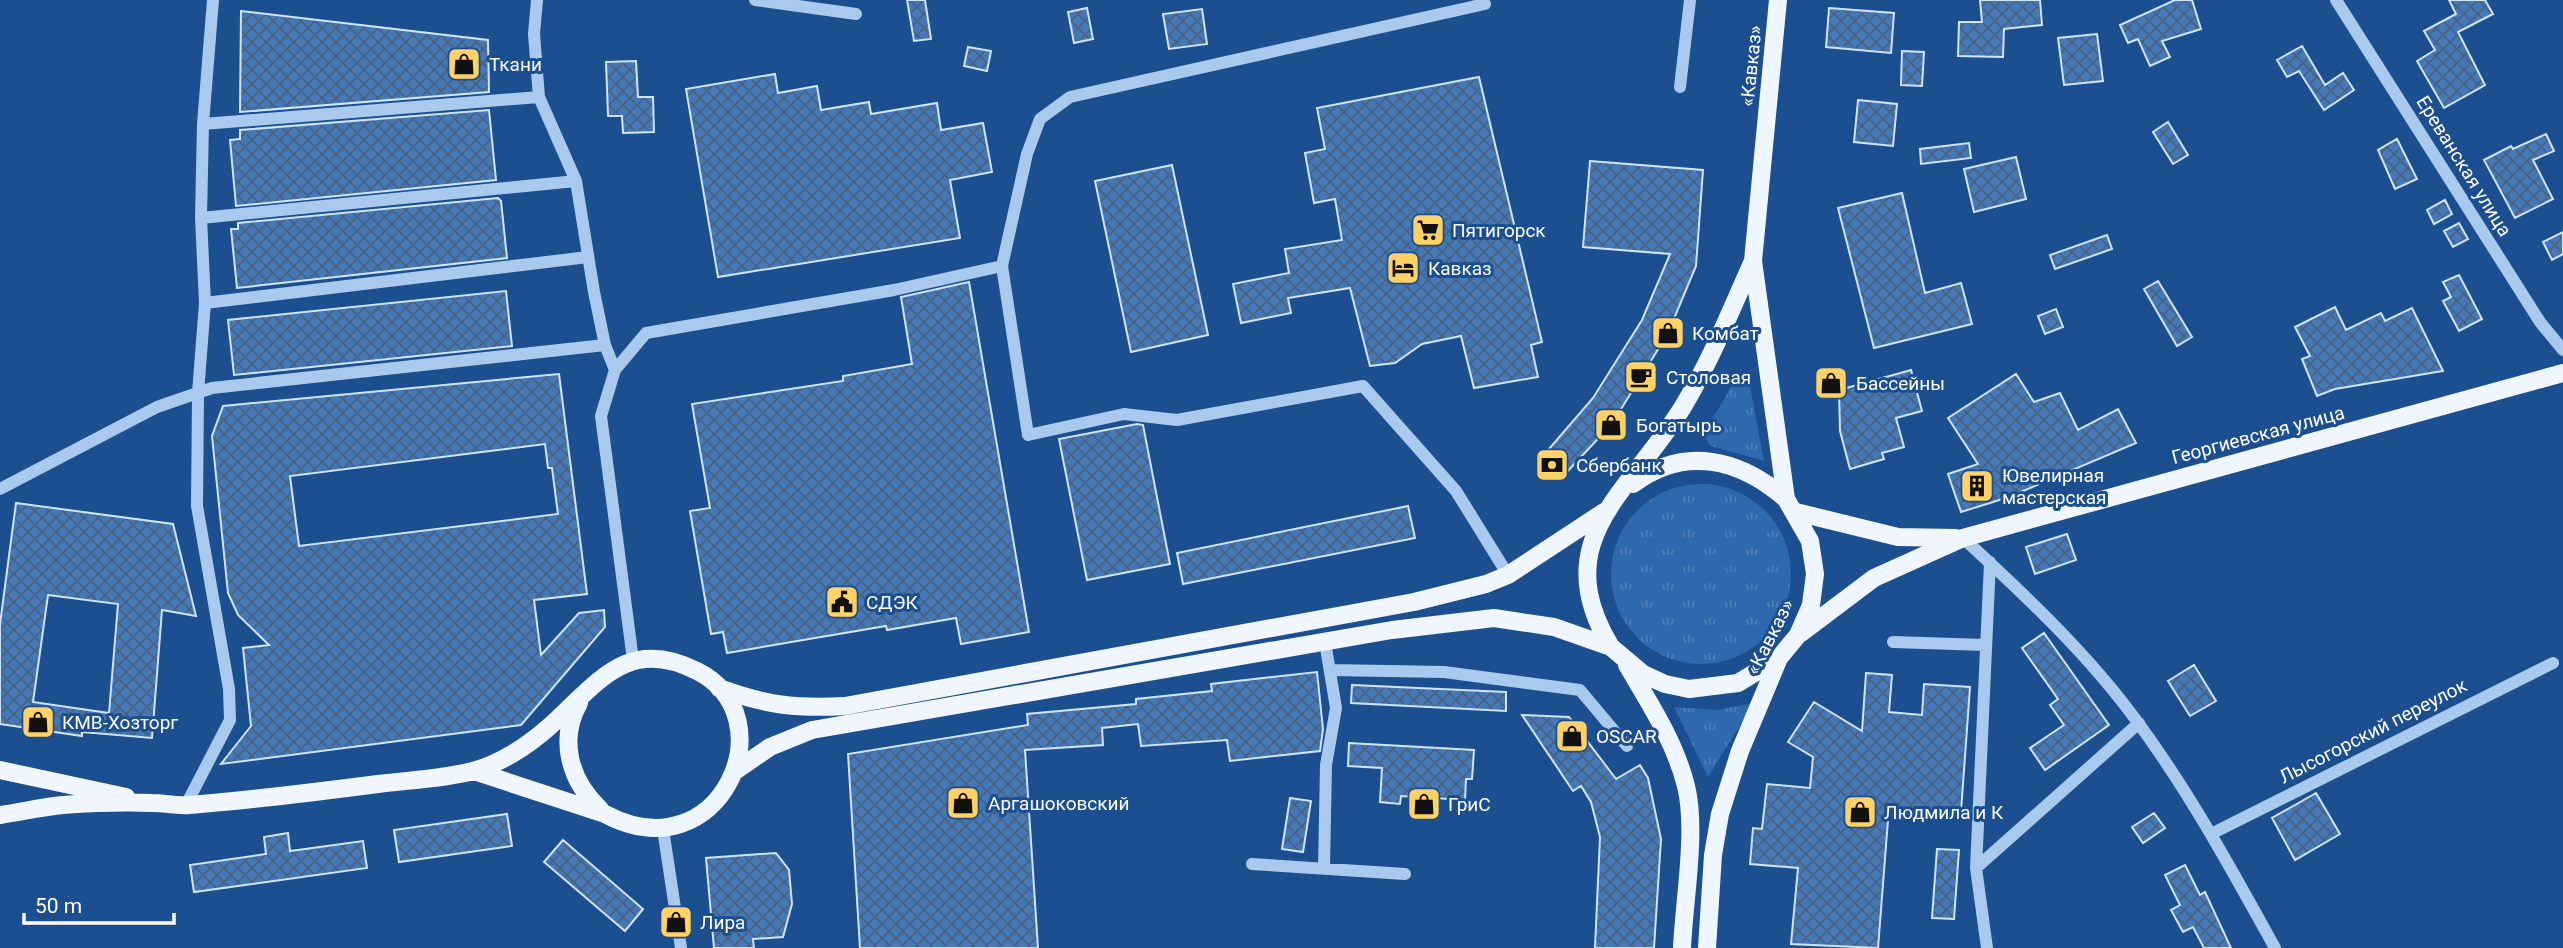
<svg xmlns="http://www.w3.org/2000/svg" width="2563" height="948" font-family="Roboto,sans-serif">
<defs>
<pattern id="grass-tufts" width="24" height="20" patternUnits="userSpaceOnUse" patternTransform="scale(1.75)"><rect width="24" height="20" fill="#2e69ad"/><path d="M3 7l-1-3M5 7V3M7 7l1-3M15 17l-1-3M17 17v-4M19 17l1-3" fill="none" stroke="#4d80b9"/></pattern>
<pattern id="building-cross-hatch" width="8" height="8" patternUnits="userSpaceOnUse" patternTransform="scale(1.75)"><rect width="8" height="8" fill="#4478b7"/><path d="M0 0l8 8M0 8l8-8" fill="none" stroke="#486282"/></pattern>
</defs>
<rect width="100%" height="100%" fill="#1b4f8f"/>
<path fill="url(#grass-tufts)" d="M1744 372 1748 375 1764 461 1711 446 1703 435 1738 375Z
M1611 574a90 90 0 1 1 180 0a90 90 0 1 1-180 0Z
M1748 704 1751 706 1749 711 1708 777 1674 707 1717 710Z"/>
<path fill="url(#building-cross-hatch)" stroke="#cfe3fa" stroke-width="2" fill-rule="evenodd" d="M907 0H925L931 39 914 41Z
M1980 0H2040L2042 25 2004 29 2003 57 1958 56 1959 22H1982Z
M2175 0H2192L2201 29 2162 41 2170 57 2150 66 2138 39 2128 43 2120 25Z
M2449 0H2485L2493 14 2458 32 2485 85 2444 108 2417 61 2435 50 2424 31 2456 14Z
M1087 8 1093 39 1074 43 1068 12Z
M1829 8 1894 13 1891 53 1826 47Z
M1202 9 1207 44 1169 49 1163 14Z
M241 11 488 40 489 92 240 112Z
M2097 34 2103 81 2064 85 2058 38Z
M2302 46 2325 85 2343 73 2354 90 2324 110 2299 71 2287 77 2277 60Z
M968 47 991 51 987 71 964 66Z
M1902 51 1924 52 1922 86 1901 85Z
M636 61 638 97H653L654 132 623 133 622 116H608L606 62Z
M775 74 778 93 817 86 821 110 869 102 871 114 937 103 941 130 983 123 992 172 950 180 960 238 718 277 686 89Z
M1479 77 1542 342 1531 345 1538 377 1474 388 1461 336 1422 344 1395 363 1370 366 1350 288 1288 298 1291 313 1241 323 1233 284 1289 273 1285 249 1342 240 1335 199 1314 203 1305 153 1325 149 1317 108Z
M1858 100 1897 104 1893 146 1854 142Z
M489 110 496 180 236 206 230 140 240 139V130Z
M2168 122 2188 155 2173 164 2153 132Z
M2546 134 2554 151 2533 160 2553 199 2515 218 2484 160 2511 146 2513 149Z
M2397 139 2417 179 2395 189 2378 150Z
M1969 143 1971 158 1921 164 1920 149Z
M2016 157 2026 199 1974 212 1964 169Z
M1590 161 1703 170 1696 266 1668 333 1641 377 1611 425 1564 475 1543 456 1593 398 1642 320 1670 254 1583 247Z
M1172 165 1208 335 1131 352 1095 181Z
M1902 193 1925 293 1961 283 1972 324 1874 348 1838 208Z
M498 198 501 201 507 258 237 288 231 229H238V223Z
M2445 200 2452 214 2434 224 2427 210Z
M2459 223 2468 239 2453 247 2444 231Z
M2563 232V254L2552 260 2543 242Z
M2107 235 2112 249 2055 269 2050 255Z
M2459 275 2482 319 2459 331 2443 301 2451 297 2443 282Z
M2158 281 2192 337 2177 346 2144 289Z
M969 282 1029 632 961 644 956 618 887 630 886 626 727 653 723 632 711 634 690 511 710 508 692 404 843 381V376L912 364 901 297Z
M506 291 512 346 234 375 228 320Z
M2335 307 2346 330 2381 313 2385 321 2412 308 2443 371 2335 389 2317 396 2302 359 2310 356 2295 327Z
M2056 309 2063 327 2045 334 2038 316Z
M1911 370 1922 411 1896 418 1904 447 1882 453 1884 459 1850 469 1840 431 1839 390Z
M559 374 587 594 534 600 541 655 579 613 604 610 605 627 521 725 221 764 251 726 243 648 269 645 238 615 228 593 212 436 223 406ZM545 444 548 468H552L558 514 299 546 290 476Z
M2016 374 2034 402 2060 393 2078 430 2118 409 2136 443 2009 497 1961 512 1948 474 1978 464 1948 418Z
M1137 424 1143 425 1170 564 1087 580 1059 439Z
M16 503 173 524 196 616 162 610 152 738 82 732V736L0 724V624ZM48 595 118 604 109 713 33 702Z
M1408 506 1415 538 1183 584 1177 553Z
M2067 534 2076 560 2035 574 2026 547Z
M2044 633 2109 725 2045 770 2030 748 2064 725 2050 705 2058 699 2022 648Z
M2194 665 2216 701 2190 716 2168 681Z
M1317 672 1323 729 1320 751 1230 761 1227 740 1141 746 1138 724 1102 728 1103 745 1025 750 1038 948H860L848 754 1028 725 1027 714 1136 704V699L1212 691 1211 684Z
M1866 673 1892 675 1889 712 1922 715 1924 684 1970 687 1961 812 1889 807 1878 948 1791 944 1798 868 1750 864 1753 828 1762 829 1767 784 1810 788 1813 757 1788 742 1814 702 1862 731Z
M1352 685 1506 692V711L1351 703Z
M1522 715 1569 717 1616 779 1640 765 1648 778 1661 839 1654 948H1595L1600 837 1591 802 1581 786 1573 791Z
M1349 743 1474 750 1472 779H1466L1465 800 1401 796 1400 804 1380 802 1382 768 1348 766Z
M2316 793 2340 834 2295 860 2272 818Z
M1290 798 1311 801 1303 852 1282 849Z
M2154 813 2165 828 2143 843 2132 827Z
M507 814 512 846 399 862 394 830Z
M288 833 290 851 363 841 367 868 194 892 190 865 266 854 264 837Z
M563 840 643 909 625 931 544 862Z
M1937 849 1959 850 1954 919 1932 918Z
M776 853 789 870 792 904 783 937 753 939 754 948H714L706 858Z
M2185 865 2200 895 2205 892 2231 948H2204L2193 927 2183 932 2171 910 2180 905 2165 875Z"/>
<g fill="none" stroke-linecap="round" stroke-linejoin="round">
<path stroke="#a9c9ee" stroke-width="12" d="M537 0 534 34 539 97
M755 0 856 14
M2336 0 2540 322 2563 350
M1485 4 1070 97 1040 119 1027 154 1002 266 1028 435 1124 414 1177 420 1363 386 1456 491 1508 575
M1680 87 1690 0
M203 124 539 97 576 181 594 292 605 345 615 370
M201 218 576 181
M205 303 588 257
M0 489 157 407 212 388 605 345
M1963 538C2026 596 2089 655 2139 724 2191 795 2233 872 2275 948
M1893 642 1985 645
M633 660 601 416 615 370 646 333 894 290 1002 266
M1330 670 1444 672 1580 690 1627 746
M186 805 230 720 229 689 197 506 198 393 205 303 201 218 203 124 213 0
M663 829 681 948
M2211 834 2553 663
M1252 864 1405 874
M1324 868 1326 765 1336 708 1325 642
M1976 868 2139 723
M1987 948 1976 868 1990 562"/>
<path stroke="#f0f6ff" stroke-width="18" d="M1633 484C1685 445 1740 459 1786 499
M1796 512 1898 537 1956 538
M1801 633 1874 578 1963 538 2563 373
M1611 647C1545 539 1632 491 1684 405 1711 360 1731 310 1753 261
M1627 665C1650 704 1675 742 1686 786 1697 830 1684 901 1682 948
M719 688C766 705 795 709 845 706L1414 602 1486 584 1508 575 1604 512
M579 703C558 740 570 781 600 809
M0 770 126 797
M735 771 770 747 812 730 1392 630 1494 618 1554 627 1611 647 1643 674 1665 684 1689 689 1738 683 1779 658
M0 815C21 812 42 807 63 805 92 803 123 802 152 803 165 803 177 806 189 805 253 800 316 792 378 784 409 780 443 779 473 771 500 764 529 745 550 726 597 684 627 635 697 671 789 717 720 875 605 814L474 771
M1707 948 1713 855 1720 814 1740 751 1779 658 1798 635 1811 605 1815 574 1810 541 1786 499 1753 261 1778 0"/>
</g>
<defs>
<symbol id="shop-square" viewBox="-11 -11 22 22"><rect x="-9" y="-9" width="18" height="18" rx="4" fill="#ffd166" stroke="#1b4f8f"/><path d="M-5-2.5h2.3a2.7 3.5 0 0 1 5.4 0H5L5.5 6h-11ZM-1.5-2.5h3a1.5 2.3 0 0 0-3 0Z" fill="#111"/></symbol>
<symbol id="supermarket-square" viewBox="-11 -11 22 22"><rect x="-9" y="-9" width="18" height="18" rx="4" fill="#ffd166" stroke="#1b4f8f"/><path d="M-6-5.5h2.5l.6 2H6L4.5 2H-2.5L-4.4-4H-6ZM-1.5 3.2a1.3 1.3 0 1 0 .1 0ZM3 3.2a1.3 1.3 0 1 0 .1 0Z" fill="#111"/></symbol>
<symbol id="hotel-square" viewBox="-11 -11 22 22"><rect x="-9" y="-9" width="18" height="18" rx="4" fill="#ffd166" stroke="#1b4f8f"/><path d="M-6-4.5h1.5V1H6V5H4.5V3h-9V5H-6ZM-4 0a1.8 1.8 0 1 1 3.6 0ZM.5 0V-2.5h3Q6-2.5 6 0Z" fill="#111"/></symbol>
<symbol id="cafe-square" viewBox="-11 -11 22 22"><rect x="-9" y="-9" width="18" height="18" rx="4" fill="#ffd166" stroke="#1b4f8f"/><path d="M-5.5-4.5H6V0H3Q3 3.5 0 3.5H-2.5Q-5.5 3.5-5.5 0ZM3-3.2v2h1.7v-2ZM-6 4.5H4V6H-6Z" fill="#111"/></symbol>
<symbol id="bank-square" viewBox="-11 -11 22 22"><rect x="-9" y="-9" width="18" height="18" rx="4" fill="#ffd166" stroke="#1b4f8f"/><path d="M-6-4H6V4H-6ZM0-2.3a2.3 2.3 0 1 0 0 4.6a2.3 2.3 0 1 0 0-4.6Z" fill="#111"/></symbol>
<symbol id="building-square" viewBox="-11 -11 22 22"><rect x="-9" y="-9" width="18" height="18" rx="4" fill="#ffd166" stroke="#1b4f8f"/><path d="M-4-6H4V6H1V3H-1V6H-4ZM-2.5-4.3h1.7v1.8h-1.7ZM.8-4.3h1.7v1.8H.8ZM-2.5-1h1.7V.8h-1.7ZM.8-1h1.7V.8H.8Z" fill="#111"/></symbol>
<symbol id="civic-square" viewBox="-11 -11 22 22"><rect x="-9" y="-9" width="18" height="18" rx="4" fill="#ffd166" stroke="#1b4f8f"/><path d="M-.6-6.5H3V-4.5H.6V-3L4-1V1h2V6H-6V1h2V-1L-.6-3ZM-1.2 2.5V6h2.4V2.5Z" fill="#111"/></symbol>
</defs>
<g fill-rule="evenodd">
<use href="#shop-square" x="445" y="45" width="38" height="38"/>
<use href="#supermarket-square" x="1409" y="211" width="38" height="38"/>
<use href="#hotel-square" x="1384" y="249" width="38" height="38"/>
<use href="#shop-square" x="1649" y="314" width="38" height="38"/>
<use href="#cafe-square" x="1622" y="358" width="38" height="38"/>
<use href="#shop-square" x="1812" y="364" width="38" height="38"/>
<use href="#shop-square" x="1592" y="406" width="38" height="38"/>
<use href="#bank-square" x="1533" y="446" width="38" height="38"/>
<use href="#building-square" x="1958" y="467" width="38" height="38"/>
<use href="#civic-square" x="823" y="583" width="38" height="38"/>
<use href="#shop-square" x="19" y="703" width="38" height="38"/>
<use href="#shop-square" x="1553" y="717" width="38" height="38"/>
<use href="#shop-square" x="944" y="784" width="38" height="38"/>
<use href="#shop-square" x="1405" y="785" width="38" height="38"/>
<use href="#shop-square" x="1841" y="793" width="38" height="38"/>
<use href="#shop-square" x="657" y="903" width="38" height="38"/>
</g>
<g text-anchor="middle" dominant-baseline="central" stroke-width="6" stroke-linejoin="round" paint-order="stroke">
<g font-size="19" fill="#fff" stroke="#1b4f8f" text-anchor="start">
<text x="489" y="64">Ткани</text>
<text x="1452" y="230">Пятигорск</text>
<text x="1428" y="268">Кавказ</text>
<text x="1692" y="333">Комбат</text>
<text x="1666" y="377">Столовая</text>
<text x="1856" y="383">Бассейны</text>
<text x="1636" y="425">Богатырь</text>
<text x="1576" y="465">Сбербанк</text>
<text x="2002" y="475">Ювелирная<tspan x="2002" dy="22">мастерская</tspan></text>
<text x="866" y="602">СДЭК</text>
<text x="62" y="722">КМВ-Хозторг</text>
<text x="1596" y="736">OSCAR</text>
<text x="988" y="803">Аргашоковский</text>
<text x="1448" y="804">ГриС</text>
<text x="1884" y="812">Людмила и К</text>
<text x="700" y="922">Лира</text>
</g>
<g font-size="19" fill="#fff" stroke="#1b4f8f">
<text transform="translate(1751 66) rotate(-84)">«Кавказ»</text>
<text transform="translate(2464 166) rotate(58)">Ереванская улица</text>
<text transform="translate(2258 435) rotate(-15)">Георгиевская улица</text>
<text transform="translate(1770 637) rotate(-63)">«Кавказ»</text>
<text transform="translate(2373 731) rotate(-27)">Лысогорский переулок</text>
</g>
</g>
<path d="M24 913v10h150v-10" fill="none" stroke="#ffffff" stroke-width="3.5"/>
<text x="35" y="913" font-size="21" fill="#ffffff" stroke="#1b4f8f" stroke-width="5" paint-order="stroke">50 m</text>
</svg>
